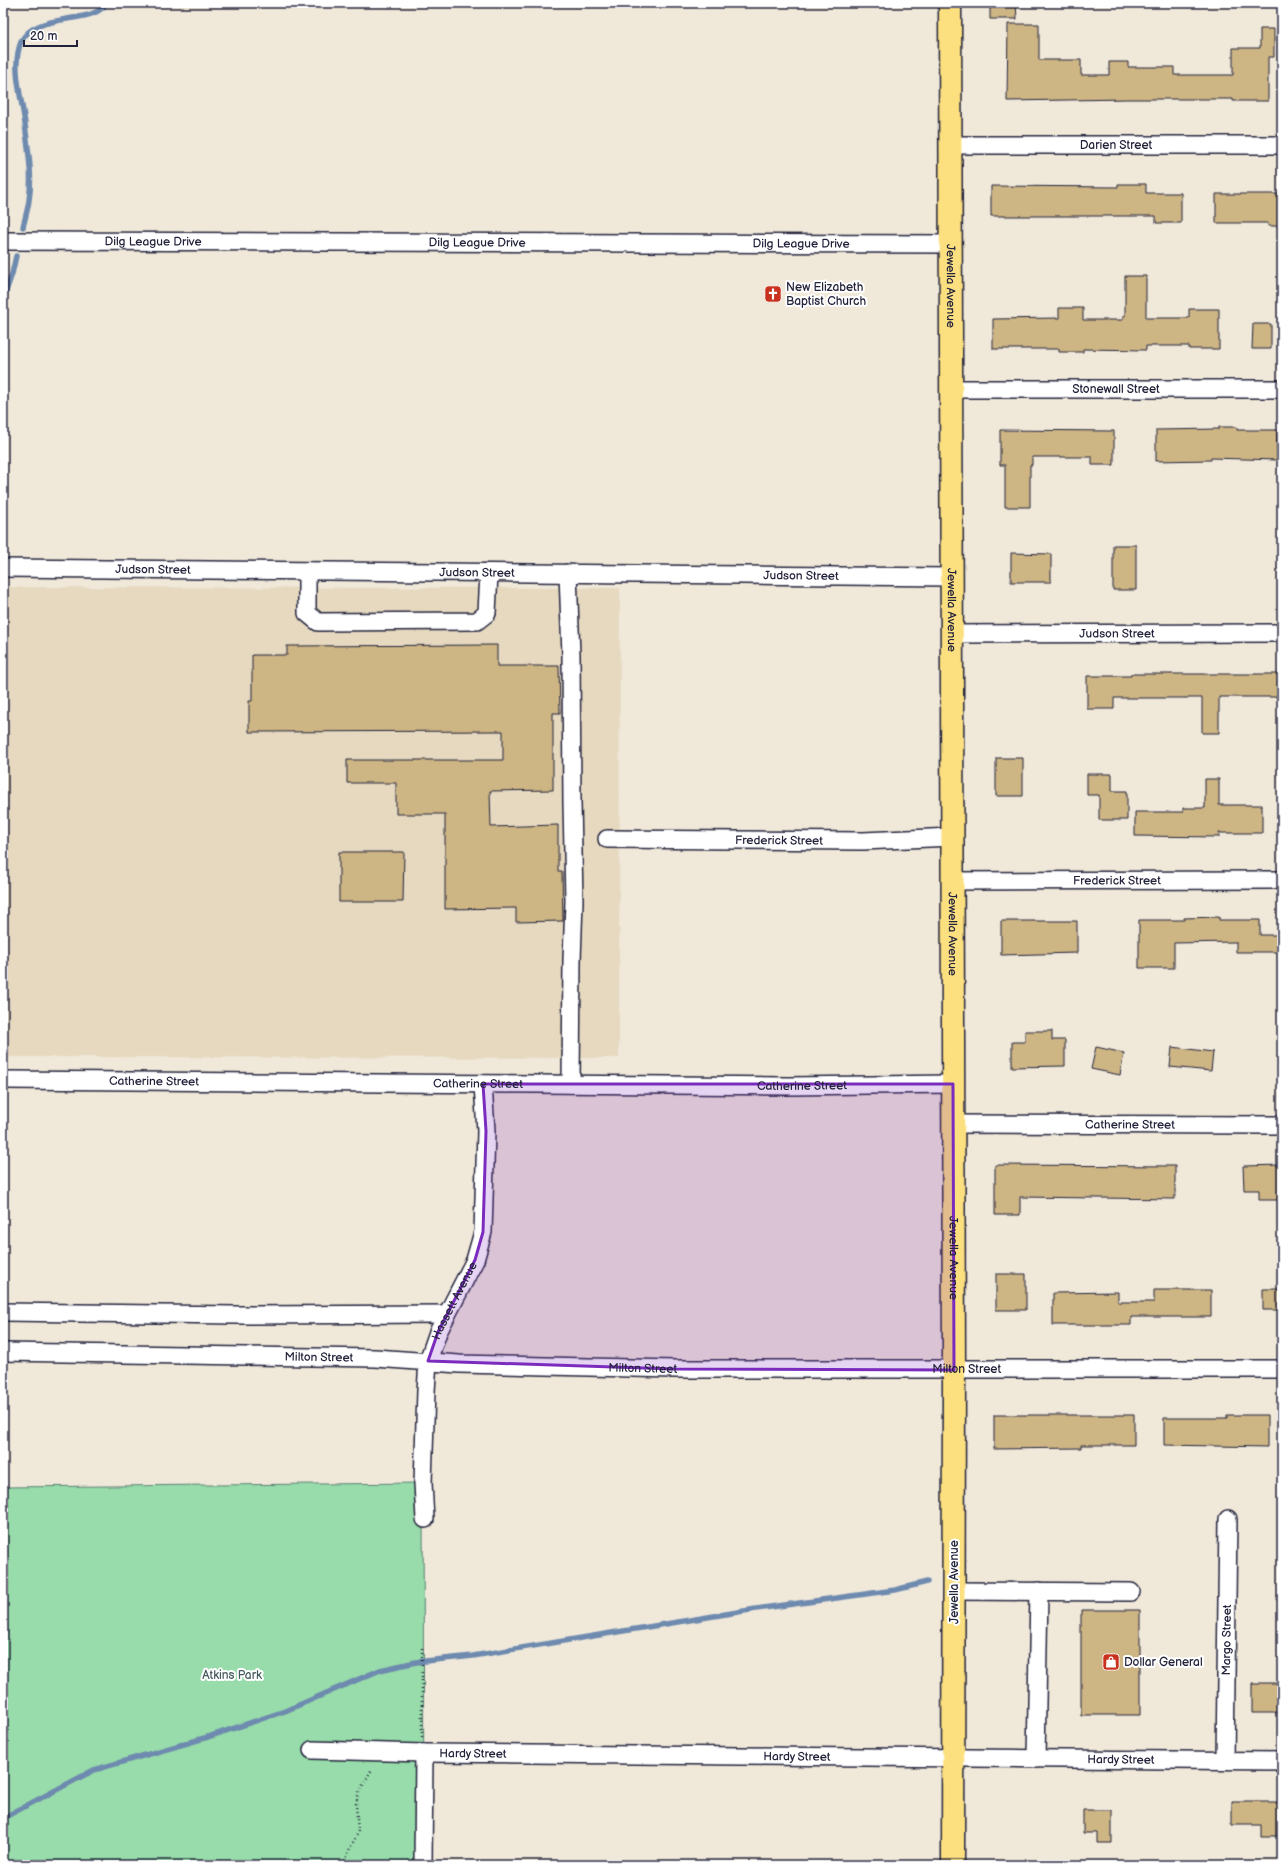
<svg xmlns="http://www.w3.org/2000/svg" width="1285" height="1868" font-family="'Balsamiq Sans',sans-serif">
<rect width="100%" height="100%" fill="#f0e9da"/>
<filter id="ink" filterUnits="userSpaceOnUse"><feTurbulence type="fractalNoise" baseFrequency=".025" numOctaves="2"/><feDisplacementMap in="SourceGraphic" scale="8" xChannelSelector="R" yChannelSelector="G"/><feConvolveMatrix kernelMatrix="1 2 1 2 8 2 1 2 1" color-interpolation-filters="sRGB"/></filter>
<g filter="url(#ink)">
<path fill="#e6d9c0" d="M3 587 620 588 619 1058 3 1057Z"/>
<path fill="#97dcaa" stroke="#5c7f72" d="M423 1483 424 1865H3V1487Z"/>
<g fill="none" stroke-linecap="round" stroke-linejoin="round">
<path stroke="#6e8aaf" stroke-width="5.5" d="M23 227C25 218 28 209 29 200 33 176 28 149 25 124 22 99 11 67 21 42 34 11 95 26 106 3
M3 299 12 274 16 256
M3 1818 94 1770 208 1737 285 1711 380 1670 416 1662 473 1656 756 1609 895 1590 927 1582"/>
</g>
<path fill="#cdb584" stroke="#22223b" d="M990 3H1016L1017 19H990Z
M1008 24H1039V60H1081V75H1109V62H1128V67H1174V75H1233V48H1260V29H1274V57H1268V101H1233V99H1128L1007 101Z
M1118 184H1146V193H1181V223H1156V216H991V186L1118 187Z
M1216 194H1282V226H1268V223H1216Z
M1125 276H1146V318H1189V309H1219V349H1189V346H1146V350L1083 349V352H1059V349H993V319L1059 318V308H1083V320H1123V316H1125Z
M1253 324H1271V349H1252Z
M1219 427H1237V430H1277V460L1211 458V460L1156 461V430L1219 429Z
M1000 430 1114 431V465H1092V457H1032V465H1030V507H1005V465H1000Z
M1113 545H1136V590H1113Z
M1011 553 1051 554V582H1011Z
M497 645V666H559L560 713H553V790L490 791 491 827 558 825V871H562L563 921 516 922V908L445 909V814H396V783H347V760H503V731L249 732V701H252V655H287V646Z
M1131 674H1282V697H1219V733H1202V698H1114V709H1087V676H1131Z
M996 758H1023V796H996Z
M1087 774H1112V791H1127V820H1099V795H1087Z
M1205 779H1219V805H1262V833H1219V837L1135 836V812H1183V808H1205Z
M339 852H404L403 902H339Z
M1219 917V920H1260V935H1282V952H1236V942L1174 943V968H1139V920H1184V918Z
M1001 921H1077V953L1001 955Z
M1025 1031H1052V1040H1065V1066L1012 1067V1042H1025Z
M1096 1047 1124 1053 1120 1075 1091 1069Z
M1172 1047 1213 1052 1211 1071 1170 1067Z
M995 1165 1175 1166V1199L1020 1197V1215H995Z
M1282 1165V1200H1259V1190H1244L1243 1166Z
M996 1274H1026V1310H996Z
M1263 1289H1282V1310H1263Z
M1154 1290H1211V1317H1131V1325H1053V1293L1118 1292V1302H1154Z
M994 1415H1134V1445H1081V1448L994 1449Z
M1227 1415H1267V1447L1164 1445V1418H1227Z
M1081 1610H1140V1715H1081Z
M1252 1683H1282V1713H1252Z
M1232 1802H1282V1836H1261V1825H1232Z
M1083 1810H1112V1843H1097V1833H1083Z"/>
<g fill="none" stroke-linecap="round" stroke-linejoin="round">
<defs>
<g id="minor">
<path id="s1" d="M950 145H1282"/>
<path id="s2" d="M3 241 950 244"/>
<path id="s3" d="M951 389H1282"/>
<path id="s4" d="M3 568 951 577"/>
<path d="M307 571V613L318 622 477 621 487 613 489 573"/>
<path d="M568 573 571 655 572 802 574 901 572 960 571 1084"/>
<path id="s5" d="M951 634 1282 633"/>
<path id="s6" d="M607 839 863 841 952 837"/>
<path id="s7" d="M952 881 1282 880"/>
<path id="s8" d="M3 1080 788 1086 953 1084"/>
<path id="s9" d="M953 1124 1282 1125"/>
<path d="M3 1312 235 1315 446 1314"/>
<path id="s10" d="M3 1352 375 1358 459 1364 674 1369H1282"/>
<path id="s11" d="M425 1519 423 1483 426 1391 428 1361 438 1332 475 1260 483 1232 486 1131 483 1084"/>
<path d="M954 1591 1131 1592"/>
<path id="s12" d="M312 1750 424 1753 1282 1761"/>
<path d="M1036 1759 1039 1591"/>
<path id="s13" d="M1225 1760 1228 1519"/>
<path d="M423 1865 424 1753"/>
</g>
<g id="major">
<path id="s14" d="M950 3 954 1370 953 1865"/>
</g>
</defs>
<use href="#minor" stroke="#22223b" stroke-width="20"/>
<use href="#major" stroke="#22223b" stroke-width="25"/>
<path stroke="#22223b" stroke-width="2.5" stroke-dasharray="1 3" stroke-linecap="butt" d="M422 1648V1737
M344 1865 350 1848 358 1833 356 1804 359 1792 372 1769"/>
<use href="#minor" stroke="#fff" stroke-width="17"/>
<use href="#major" stroke="#fce080" stroke-width="22"/>
</g>
</g>
<path fill="#7b2cbf" fill-opacity="0.2" stroke="#7b2cbf" stroke-width="3" stroke-linejoin="round" d="M483 1084H953L954 1370 674 1369 428 1361 438 1332 475 1260 483 1232 486 1131Z"/>
<defs>
<symbol id="church-square" viewBox="-11 -11 22 22"><rect x="-9" y="-9" width="18" height="18" rx="4" fill="#c8321e" stroke="#fff"/><path d="M-1.2-6h2.4v3.5h3.3v2.4h-3.3V6h-2.4V-.1h-3.3v-2.4h3.3Z" fill="#fff"/></symbol>
<symbol id="shop-square" viewBox="-11 -11 22 22"><rect x="-9" y="-9" width="18" height="18" rx="4" fill="#c8321e" stroke="#fff"/><path d="M-5-2.5h2.3a2.7 3.5 0 0 1 5.4 0H5L5.5 6h-11ZM-1.5-2.5h3a1.5 2.3 0 0 0-3 0Z" fill="#fff"/></symbol>
</defs>
<g fill-rule="evenodd">
<use href="#church-square" x="763" y="284" width="20" height="20"/>
<use href="#shop-square" x="1101" y="1652" width="20" height="20"/>
</g>
<g text-anchor="middle" dominant-baseline="central" stroke-width="4" stroke-linejoin="round" paint-order="stroke">
<g font-size="12" fill="#22223b" stroke="#fff">
<text stroke="none"><textPath href="#s1" startOffset="166">Darien Street</textPath></text>
<text stroke="none"><textPath href="#s2" startOffset="150">Dilg League Drive</textPath></text>
<text stroke="none"><textPath href="#s2" startOffset="474">Dilg League Drive</textPath></text>
<text stroke="none"><textPath href="#s2" startOffset="798">Dilg League Drive</textPath></text>
<text stroke="none"><textPath href="#s14" startOffset="283">Jewella Avenue</textPath></text>
<text stroke="none"><textPath href="#s3" startOffset="165">Stonewall Street</textPath></text>
<text stroke="none"><textPath href="#s4" startOffset="150">Judson Street</textPath></text>
<text stroke="none"><textPath href="#s4" startOffset="474">Judson Street</textPath></text>
<text stroke="none"><textPath href="#s4" startOffset="798">Judson Street</textPath></text>
<text stroke="none"><textPath href="#s14" startOffset="607">Jewella Avenue</textPath></text>
<text stroke="none"><textPath href="#s5" startOffset="166">Judson Street</textPath></text>
<text stroke="none"><textPath href="#s6" startOffset="172">Frederick Street</textPath></text>
<text stroke="none"><textPath href="#s7" startOffset="165">Frederick Street</textPath></text>
<text stroke="none"><textPath href="#s14" startOffset="931">Jewella Avenue</textPath></text>
<text stroke="none"><textPath href="#s8" startOffset="151">Catherine Street</textPath></text>
<text stroke="none"><textPath href="#s8" startOffset="475">Catherine Street</textPath></text>
<text stroke="none"><textPath href="#s8" startOffset="799">Catherine Street</textPath></text>
<text stroke="none"><textPath href="#s9" startOffset="177">Catherine Street</textPath></text>
<text stroke="none"><textPath href="#s14" startOffset="1255">Jewella Avenue</textPath></text>
<text stroke="none"><textPath href="#s11" startOffset="224">Hassett Avenue</textPath></text>
<text stroke="none"><textPath href="#s10" startOffset="316">Milton Street</textPath></text>
<text stroke="none"><textPath href="#s10" startOffset="640">Milton Street</textPath></text>
<text stroke="none"><textPath href="#s10" startOffset="964">Milton Street</textPath></text>
<text transform="translate(954 1582) rotate(-90)">Jewella Avenue</text>
<text stroke="none"><textPath href="#s13" startOffset="120">Margo Street</textPath></text>
<text stroke="none"><textPath href="#s12" startOffset="161">Hardy Street</textPath></text>
<text stroke="none"><textPath href="#s12" startOffset="485">Hardy Street</textPath></text>
<text stroke="none"><textPath href="#s12" startOffset="809">Hardy Street</textPath></text>
</g>
<g font-size="12" fill="#22223b" stroke="#fff" text-anchor="start">
<text x="786" y="287">New Elizabeth<tspan x="786" dy="14">Baptist Church</tspan></text>
<text x="1124" y="1662">Dollar General</text>
</g>
<g font-size="12" fill="#455a5c" stroke="#fff">
<text x="232" y="1675">Atkins Park</text>
</g>
</g>
<rect width="1285" height="1868" fill="none" stroke="#fff" stroke-width="16"/>
<rect x="8" y="8" width="1269" height="1852" fill="none" stroke="#22223b" stroke-width="1.5" filter="url(#ink)"/>
<path d="M24 40v6h53v-6" fill="none" stroke="#22223b" stroke-width="2"/>
<text x="30" y="40" font-size="12" fill="#22223b" stroke="#ffffff" stroke-width="3" paint-order="stroke">20 m</text>
</svg>
